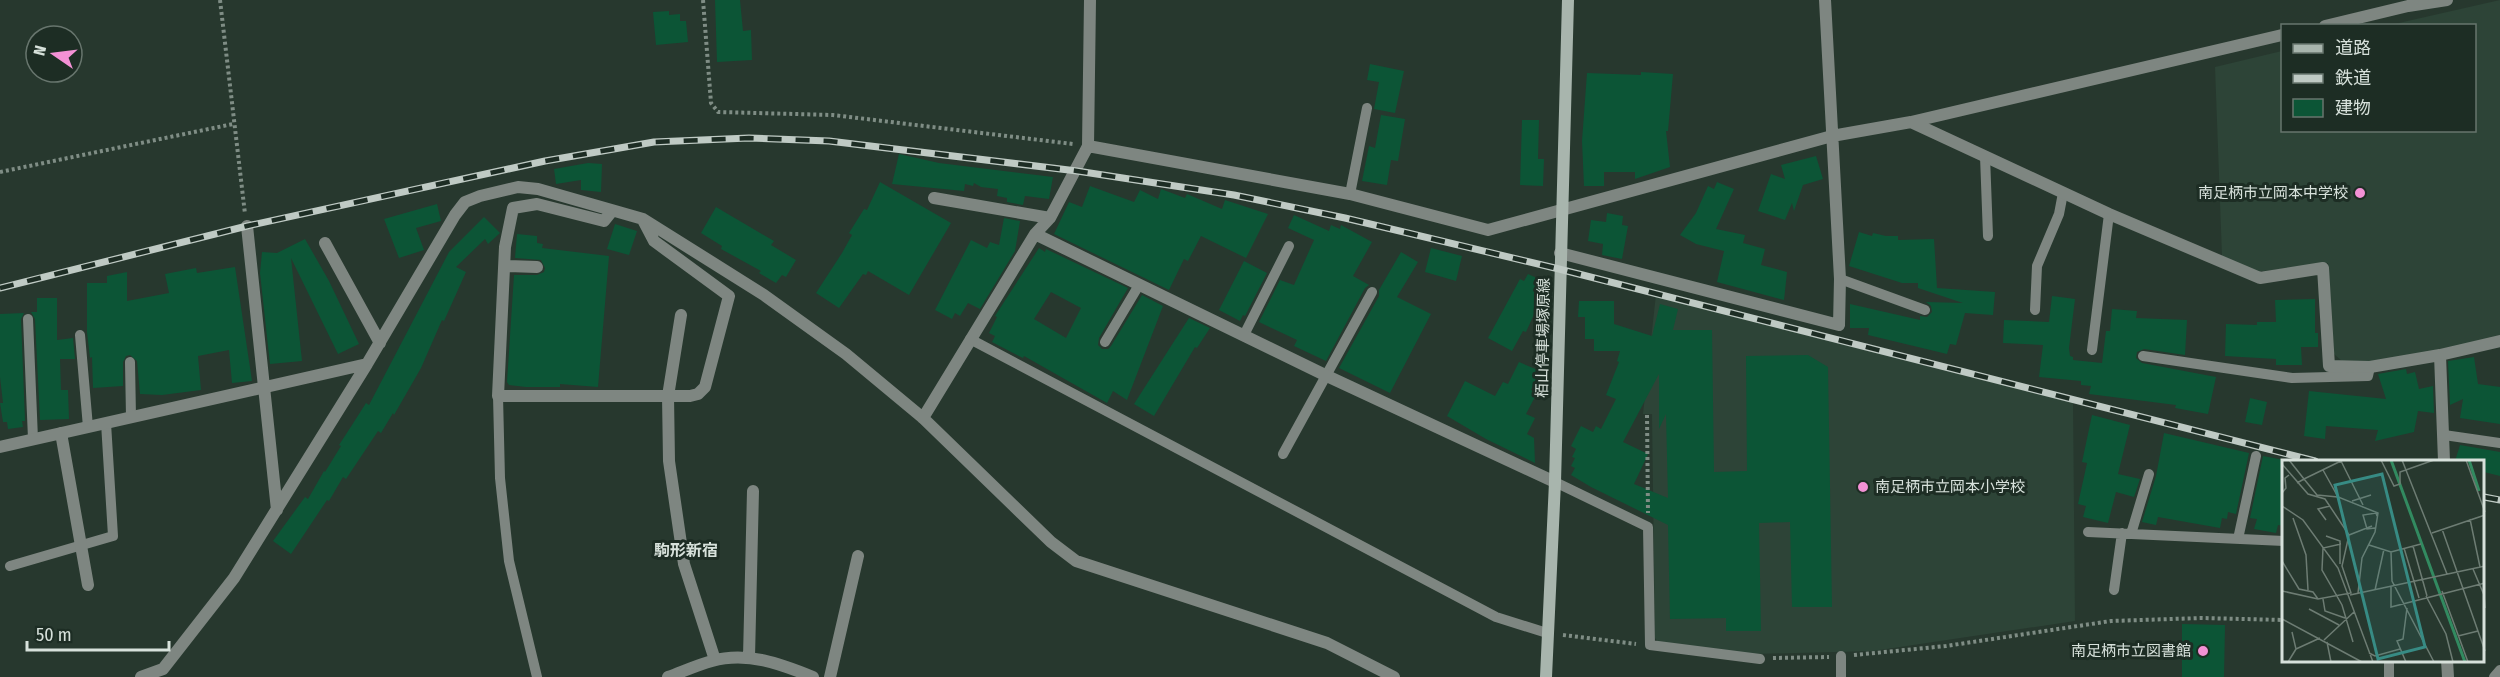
<svg xmlns="http://www.w3.org/2000/svg" width="2500" height="677" font-family="'Fira Sans Condensed','Noto Sans JP',sans-serif">
<rect width="100%" height="100%" fill="#27382e"/>
<path fill="#2d4437" d="M2500 0V337L2467 347 2373 361 2343 362 2334 354 2328 263 2256 272 2222 256 2215 67 2282 51V130H2474V26L2390 25Z
M1656 294 2073 401 2075 621 1873 651 1754 654 1660 644 1655 638 1652 414H1643Z"/>
<path fill="#0c5536" fill-rule="evenodd" d="M715 0H740L743 31 751 30 752 60 717 62Z
M669 11V15L680 14V21H686L688 42 656 45 653 12Z
M1370 64 1404 71 1395 113 1374 109 1379 82 1367 80Z
M1641 72 1673 74 1668 131H1666L1670 167 1635 179V172H1604V186H1584L1582 141 1587 73 1641 75Z
M1381 115 1405 119 1398 161 1391 160 1387 185 1362 181 1369 146 1375 148Z
M1522 120H1539L1538 159H1544L1543 186 1520 185Z
M899 154 939 163 1053 177 1049 199 1025 196 1023 205 1007 202V198L997 196 998 189 981 187 974 183 973 186 965 184 964 191 892 184Z
M1816 156 1823 179 1803 185 1794 211 1792 203 1785 220 1758 211 1771 174 1785 179 1781 165Z
M588 163 602 164 601 192 581 190V180L556 184 554 169Z
M880 182 951 223 909 295 868 271 866 275 863 274 839 308 816 293 842 253 852 235 849 233 864 209 867 210Z
M1717 182 1734 189 1716 229 1745 235 1743 243 1765 249 1761 265 1787 272 1784 300 1717 282 1724 251 1696 244 1680 235 1696 213 1708 186 1714 189Z
M1090 186 1134 202 1140 190 1158 199 1161 189 1185 198 1187 194 1222 209 1225 200 1268 214 1246 258 1201 236 1188 261 1184 259 1169 290 1054 234 1069 202 1082 207Z
M437 204 441 221 416 228 424 250 399 258 384 219Z
M716 207 774 241 771 245 796 260 786 277 782 275 776 283 759 273 761 271 721 249 722 246 701 233Z
M1607 213 1623 216 1622 225 1628 226 1622 259 1602 255 1603 244 1588 241 1591 220 1606 222Z
M1294 215 1329 231 1331 225 1340 229 1341 225 1372 242 1353 276 1369 285 1365 288 1326 361 1294 346 1297 340 1259 322 1280 280 1294 285 1314 240 1288 228Z
M484 217 500 233 488 244 485 239 456 267 466 272 444 321 442 320 421 368 394 415 393 413 381 433 378 431 346 479 343 477 329 501 327 500 291 554 273 541 305 497 308 499 324 471 325 472 341 446 339 445 352 425 366 403 369 405 449 252Z
M1004 218 1020 221 1015 251 980 309 968 303 960 316 955 313 952 319 935 310 971 240 987 248 990 242 999 245Z
M615 224 637 231 629 255 607 249Z
M1859 232 1872 236 1873 233 1886 236H1898V240L1934 239 1937 288 1995 292 1993 315 1965 313 1956 345 1950 344 1947 354 1868 335 1869 328H1850V304L1920 320V316L1927 317 1932 312 1931 306 1926 302 1963 303 1918 288V283H1902L1849 266Z
M517 234 537 236V243L543 244 542 248 609 256 598 387 560 384V387H526L509 385 507 382 514 275H537L544 272 545 268 541 260 515 258Z
M305 239 329 281 359 344 338 354 291 258 302 361 270 364 260 273 262 252 277 253Z
M1039 248 1045 252 1046 249 1128 288 1099 338 1098 345 1102 349H1108L1111 346 1142 295 1163 306 1127 400 1113 391 1107 403 1024 356 1023 358 992 342 995 336 989 333 997 317 995 316ZM1051 292 1081 308 1066 338 1034 319Z
M1431 248 1462 256 1456 281 1425 272Z
M1401 252 1418 262 1397 297 1431 314 1390 393 1339 368 1379 296V290Z
M1244 261 1267 273 1245 316 1243 315 1240 321 1219 310Z
M235 267 252 381 232 383 229 350 198 356 201 390 162 395 140 394 137 361 130 355 126 356 123 362V386L93 388 92 357 90 358 87 332V283H107V276L127 272V301L169 293 165 274 196 268 197 273Z
M1528 274 1543 281 1535 299 1540 301 1526 332 1523 331 1512 351 1488 338 1520 279 1524 281Z
M2052 296 2075 299 2069 348 2070 356 2073 357V360L2102 363 2106 331H2110L2112 309 2137 311 2136 318 2187 320 2185 355 2144 349 2137 352 2136 358 2142 363 2216 377 2208 414 2175 408 2176 405 2089 394 2091 386 2081 385V381L2039 377 2043 345 2003 343 2004 320 2049 322Z
M37 298H57V340L73 338 75 359H60L61 390H68L69 419 40 420 35 319 31 312H37Z
M2315 299V333H2318V347H2301L2302 365H2276V359L2225 356 2226 324 2257 325V322H2276L2275 300Z
M1579 301H1614V324L1652 336 1660 304 1678 309 1673 330H1712L1714 472 1747 471 1746 356 1808 355 1828 367 1832 607H1792L1790 522 1759 523 1761 631H1726V618L1670 619 1668 525 1591 487 1571 475 1575 468 1571 466 1575 458 1572 457 1576 449 1571 446 1581 426 1593 432 1596 426 1601 429 1616 399 1606 395 1619 362 1617 361 1620 351H1594V339H1585V317H1578ZM1659 374V429L1666 414 1668 498 1634 484 1648 454 1623 442Z
M24 313 21 319 25 421H22L23 427 8 429 7 422H3L0 403H3L0 377V314Z
M1189 318 1210 328 1197 348 1195 347 1154 416 1134 404Z
M2474 357 2478 384 2500 387V424L2460 418 2463 399 2450 405 2448 361Z
M1519 362 1540 371 1531 390 1537 393 1526 414 1535 418 1527 434 1534 438 1535 463 1486 439 1447 416 1465 381 1495 396 1503 382 1508 384Z
M2406 369 2407 374 2415 372 2419 389 2433 386 2434 413 2418 411 2414 432 2375 441 2378 430 2326 426 2325 439 2304 436 2309 391 2386 399 2378 374Z
M2250 398 2267 402 2262 425 2245 422Z
M2092 415 2130 425 2118 474 2140 479 2134 497 2116 492 2108 523 2083 517 2086 506 2078 504 2087 463 2082 462Z
M2164 433 2249 453 2236 514 2228 512 2227 519 2222 518 2220 528 2158 517 2156 525 2142 522 2156 476Z
M2460 445 2500 452V476L2484 472V461H2455Z
M2263 456 2284 460V526L2278 525 2276 533 2254 529 2257 519 2250 518Z
M2182 624 2225 625 2224 677H2182Z"/>
<g fill="none" stroke-linecap="round" stroke-linejoin="round">
<path stroke="#7f8d85" stroke-width="4" stroke-dasharray="3 3" stroke-linecap="butt" d="M220 0 245 214
M703 0 711 103 718 112 833 115 1073 144
M0 172 233 124
M1647 415 1648 513
M1563 635 1636 644
M1854 655 1946 646 2111 621 2202 618 2284 620
M1773 658 1829 657"/>
<path stroke="#7e8681" stroke-width="10" d="M1985 156 1988 236
M1350 194 1367 108
M1840 279 1925 310
M2035 310 2037 266 2059 214 2063 193
M28 319 33 439
M80 335 88 427
M1244 335 1289 246
M970 339 1496 617 1547 633
M1105 342 1139 285
M2092 350 2109 214
M2143 356 2292 378 2368 376 2370 367
M130 362 131 417
M498 396 500 478 509 561 537 677
M2444 435 2500 443
M1283 454 1372 292
M1555 482 1648 527 1650 645 1760 659
M2088 532 2284 541
M2131 534 2149 474
M2238 539 2256 456
M10 566 113 536 106 423
M2114 590 2122 533
M1841 656V677
M2389 660V677
M2494 677 2500 670"/>
<path stroke="#7e8681" stroke-width="12" d="M2325 26 2408 6 2447 0
M1911 122 2109 214 2260 278 2323 268 2329 366 2370 367 2440 355 2500 341
M1088 146 1350 194 1488 230 1832 136 1911 122 2282 35
M934 198 1050 218
M612 211 604 221 537 204 513 208 505 247 498 396H690L698 394 705 387 729 296 654 241 643 220
M247 226 277 510
M1035 234 1327 376 1555 482
M325 243 380 343
M1560 253 1839 325 1840 279 1825 0
M505 266 537 267
M681 315 668 396 669 461 684 564 715 660
M2440 355 2444 461
M923 418 1035 234 1050 218 1088 146 1090 0
M61 433 88 585
M0 447 367 364
M749 657 753 491
M2447 660 2448 677
M141 677 163 669 234 578 367 364 455 215 465 202 480 196 518 187 538 189 643 219 764 295 846 354 923 418 1051 542 1076 561 1327 643 1394 677
M668 677C682 672 697 665 712 661 747 651 781 664 813 677
M830 677 858 556"/>
<path stroke="#a8b5ad" stroke-width="12" d="M1546 677 1555 482 1568 0"/>
<defs>
<path id="rail" d="M0 288 247 226 545 161 654 142 749 138 829 141 1077 171 1234 195 1345 218 1559 269 2315 461
M2484 497 2500 500"/>
</defs>
<use href="#rail" stroke="#bfcac4" stroke-width="7"/>
<use href="#rail" stroke="#1d2d24" stroke-width="4.5" stroke-dasharray="14" stroke-linecap="butt"/>
</g>
<g fill="#f391d5" stroke="#1d2d24" stroke-width="2">
<circle cx="2360" cy="193" r="6"/>
<circle cx="1863" cy="487" r="6"/>
<circle cx="2203" cy="651" r="6"/>
</g>
<g text-anchor="middle" dominant-baseline="central" stroke-width="6" stroke-linejoin="round" paint-order="stroke">
<g font-size="15" fill="#d7e1db" stroke="#1d2d24" text-anchor="end">
<text x="2348" y="193">南足柄市立岡本中学校</text>
<text x="1875" y="487" text-anchor="start">南足柄市立岡本小学校</text>
<text x="2191" y="651">南足柄市立図書館</text>
</g>
<g font-size="15" fill="#d7e1db" stroke="#1d2d24">
<text transform="translate(1543 338) rotate(-89)">栢山停車場塚原線</text>
</g>
<g font-size="16" font-weight="bold" fill="#d7e1db" stroke="#1d2d24">
<text x="686" y="550">駒形新宿</text>
</g>
</g>
<g transform="translate(2282 460)">
<rect width="202" height="202" fill="#27382e"/>
<path fill="none" stroke="#328a60" stroke-width="3" d="M109 0 183 202M187 0 197 31"/>
<path fill="none" stroke="#6d7c73" stroke-width="1.5" d="M7 0 22 19 61 0M99 0 112 26 118 24V12L152 0M120 0 165 114M184 0 203 52M59 1 81 45M0 4 26 34 43 39 67 75 60 106 69 133 36 139 0 131M41 10 56 37 96 53 93 72 80 98 76 133M15 23 22 19 35 35 56 37M0 33 4 28 3 18 7 15M70 41 89 35M0 46 21 60 56 108 91 202M11 58 24 95 26 130M188 59 198 107M44 60 36 49 48 46M93 68 85 69 81 55 94 53 95 56M160 69 203 191M150 73 203 55M67 75 90 66M44 76 58 81V104M59 84 41 88 40 110 60 145 71 182M87 85 109 92 139 84M131 86 145 136M122 88 137 138M109 92 110 121 152 202M0 101 17 129 31 132 36 139M191 109 202 135 203 148M109 127V147L203 123M93 130 102 89M160 131 186 202M68 135 203 106M144 136 164 174 171 202M41 139 43 151 63 158M27 149 57 165M0 159 80 202M176 176 196 171M42 180 72 152M45 182 49 202M14 189 38 178M87 193 93 196 118 189M6 202 14 189 10 172M124 202 115 181 121 179 125 148"/>
<path fill="#378b84" fill-opacity="0.15" stroke="#378b84" stroke-width="3" d="M100 14 143 187 96 199 53 25Z"/>
<rect width="202" height="202" fill="none" stroke="#d7e1db" stroke-width="3"/>
</g>
<rect x="2281" y="24" width="195" height="108" fill="#1d2d24" stroke="#67756d" stroke-width="1.5"/>
<rect x="2293" y="44" width="30" height="9" fill="#a8b5ad" stroke="#67756d" stroke-width="1.5"/>
<text x="2335" y="54" font-size="18" fill="#d7e1db">道路</text>
<rect x="2293" y="74" width="30" height="9" fill="#bfcac4" stroke="#67756d" stroke-width="1.5"/>
<text x="2335" y="84" font-size="18" fill="#d7e1db">鉄道</text>
<rect x="2293" y="99" width="30" height="18" fill="#0c5536" stroke="#67756d" stroke-width="1.5"/>
<text x="2335" y="114" font-size="18" fill="#d7e1db">建物</text>
<g transform="translate(54 54) rotate(284)"><circle r="28" fill="#1d2d24" stroke="#67756d" stroke-width="1.5"/>
<path d="M0-4.5L10 22L0 15L-10 22Z" fill="#f391d5"/>
<text y="-9" font-size="16" font-weight="bold" text-anchor="middle" fill="#d7e1db">N</text>
</g>
<path d="M27 641v9h142v-9" fill="none" stroke="#d7e1db" stroke-width="3"/>
<text x="36" y="641" font-size="18" fill="#d7e1db" stroke="#1d2d24" stroke-width="4.5" paint-order="stroke">50 m</text>
</svg>
